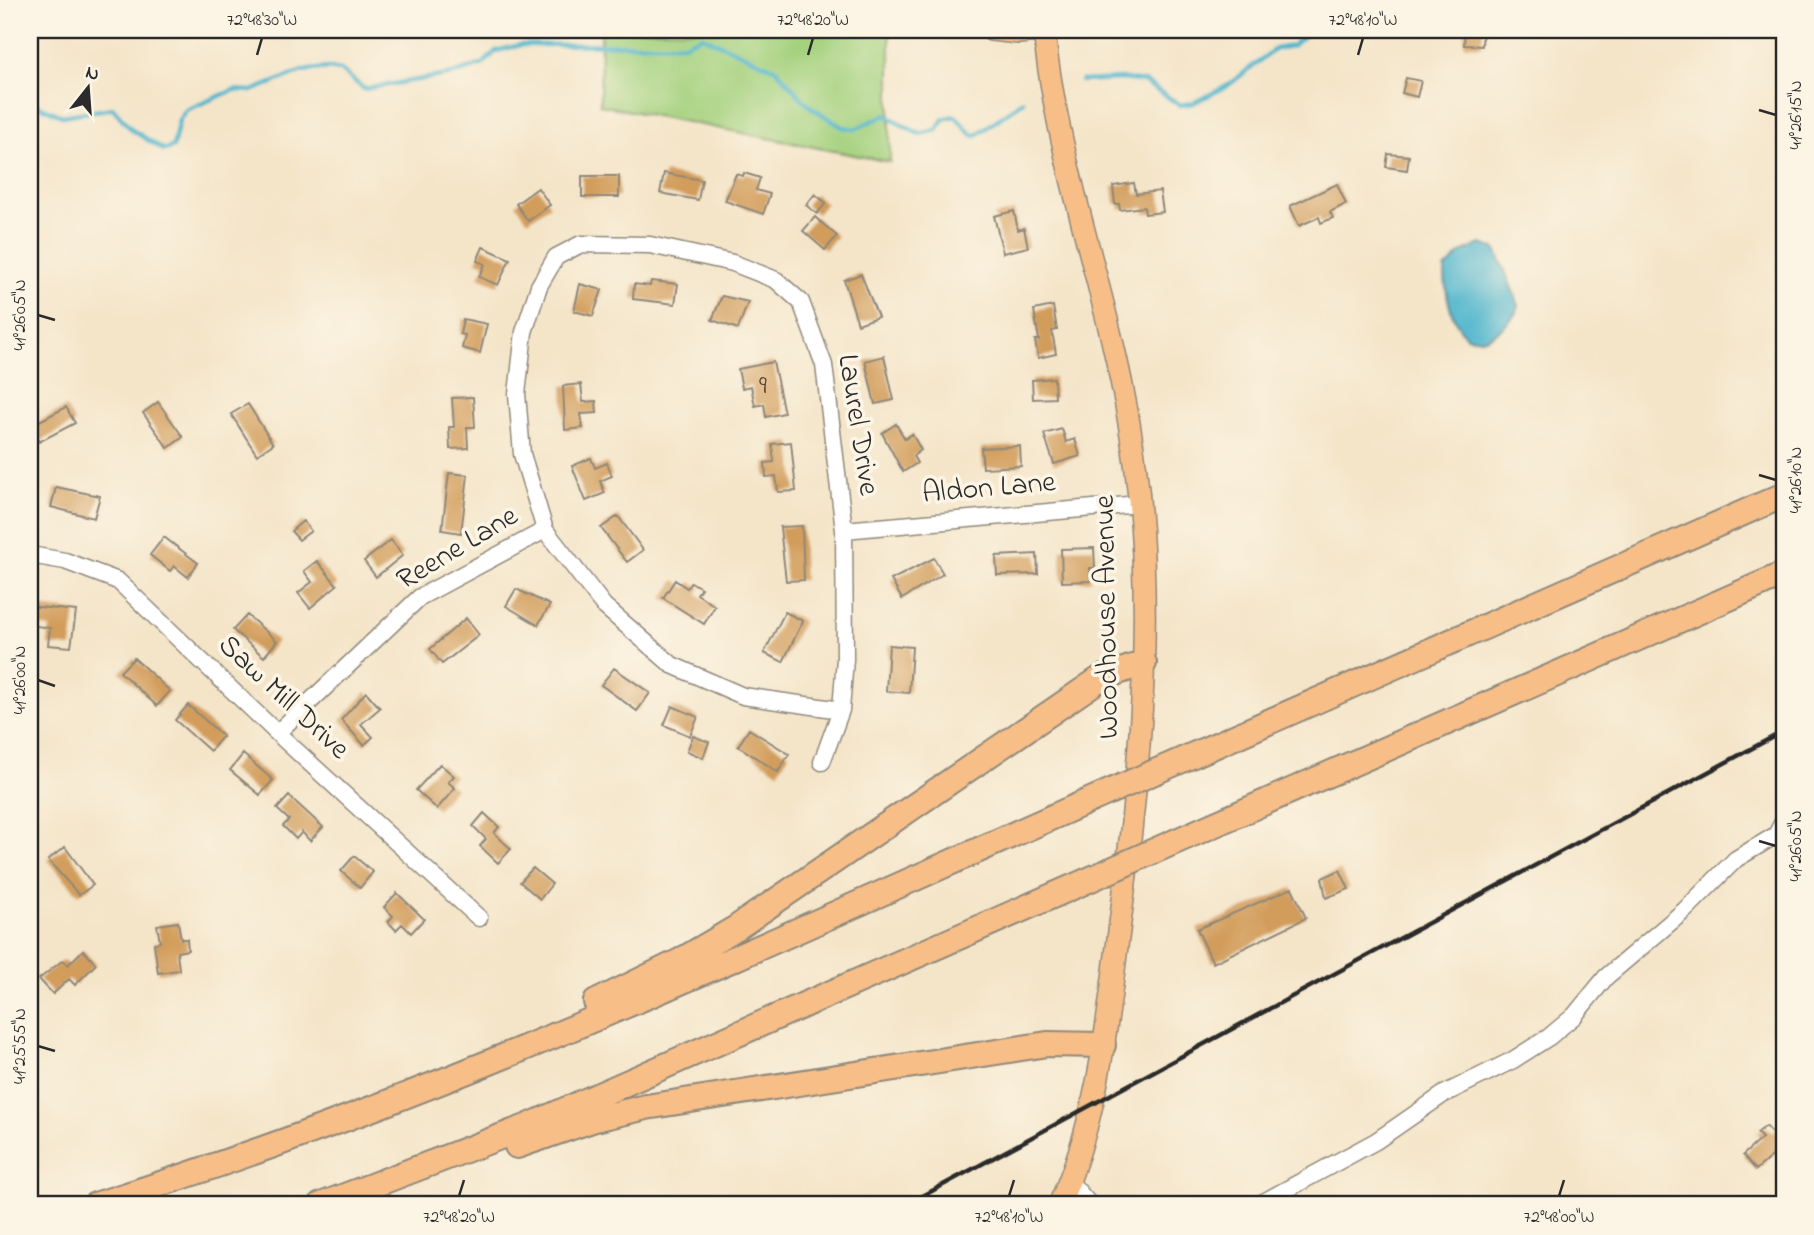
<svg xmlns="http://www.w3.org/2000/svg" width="1814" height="1235" font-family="'Indie Flower',sans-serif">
<rect width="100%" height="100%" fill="#fcf5e5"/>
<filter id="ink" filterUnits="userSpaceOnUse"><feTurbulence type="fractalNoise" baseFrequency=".0143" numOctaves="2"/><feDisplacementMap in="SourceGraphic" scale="14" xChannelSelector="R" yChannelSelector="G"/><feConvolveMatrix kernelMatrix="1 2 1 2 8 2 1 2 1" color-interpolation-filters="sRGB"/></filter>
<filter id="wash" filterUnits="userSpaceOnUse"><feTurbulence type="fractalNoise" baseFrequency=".00686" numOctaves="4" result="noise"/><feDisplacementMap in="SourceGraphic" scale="28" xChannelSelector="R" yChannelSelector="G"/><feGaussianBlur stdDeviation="1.57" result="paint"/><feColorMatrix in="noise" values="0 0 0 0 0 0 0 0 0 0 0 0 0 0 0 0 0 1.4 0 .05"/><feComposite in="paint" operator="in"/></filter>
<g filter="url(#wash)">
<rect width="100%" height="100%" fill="#f4e5c9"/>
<path fill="#a4d17e" stroke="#687e54" stroke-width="2" d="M601 30H890V162L600 105Z"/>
<path fill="#4fb5cd" stroke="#3d707c" stroke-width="2" d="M1481 244 1494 248 1498 254 1519 306C1515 319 1496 336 1482 339L1467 337C1450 321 1445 292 1445 269L1461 253Z"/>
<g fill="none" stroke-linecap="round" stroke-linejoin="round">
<path stroke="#4fb5cd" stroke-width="4.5" d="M1081 81 1122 79 1145 82 1180 105 1193 103 1227 86 1275 49 1292 46 1310 30
M30 102 62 116 113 108 132 130 164 150 173 147 179 120 186 110 234 90 252 91 302 71 328 68 341 70 364 89 453 74 483 64 496 51 520 45 684 44 702 36 776 69 808 105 842 127 855 129 885 115 919 134 937 130 943 119 955 116C963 122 965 131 975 136L1023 101"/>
</g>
<g id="blocks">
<path fill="#d29c5a" d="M1465 30H1483L1482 46 1464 45Z
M1406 78 1421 81 1417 97 1402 93Z
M1388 154 1409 156 1407 170 1386 167Z
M664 173 702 180 698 200 660 193Z
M744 173 760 178 756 190 770 194 763 214 725 201 736 174 743 176Z
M582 176H619V197H582Z
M1134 183 1136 194 1160 191 1163 212 1145 214 1144 207 1120 210 1119 204H1115L1113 186Z
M1337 184 1346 204 1330 212 1333 218 1321 223 1319 217 1299 226 1290 206Z
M538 188 550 205 528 221 516 204Z
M815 194 826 203 817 214 806 205Z
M1014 211 1018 230 1024 228 1028 247 1003 253 994 216Z
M815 217 837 236 825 250 803 231Z
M483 247 510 259 498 285 479 277 485 264 477 261Z
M861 274 878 317 858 324 844 280Z
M651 281 678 284 675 304 633 299 634 284 650 286Z
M580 284 602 290 593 316 574 311Z
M722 296 748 302 738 329 712 320Z
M1053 306 1057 330 1052 331 1056 354 1038 358 1035 340H1039L1034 310Z
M463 319 487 324 480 353 462 348 465 335 460 334Z
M884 356 894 400 875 404 865 361Z
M773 362 784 413 766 417 764 404 755 406 751 386 742 388 738 369Z
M1054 378 1055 398 1033 399 1032 380Z
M581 384 583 402 596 401 597 413 581 414 583 428 565 430 563 386Z
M473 397 475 427H467L468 448 450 449 449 427H454L452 398Z
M158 402 183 437 168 448 143 413Z
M248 404 273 444 257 455 231 414Z
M66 407 75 423 39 442 30 426Z
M896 424 905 439 912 434 921 450 913 456 917 463 903 472 882 433Z
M1062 429 1066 442 1075 439 1080 456 1054 464 1044 434Z
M791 442 796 491 778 492 776 476 766 477 765 463 774 462 772 444Z
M1020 446 1021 466 983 468 981 448Z
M591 458 595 468 607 463 612 476 600 481 605 493 586 501 572 466Z
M449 473 468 475 461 533 442 530Z
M56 487 100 496 94 518 51 507Z
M618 516 643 550 627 562 601 528Z
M303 521 311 531 299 540 291 531Z
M802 526 804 580 786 581 780 527Z
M164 537 198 563 188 577 174 566 170 571 150 555Z
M391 540 403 555 376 577 364 561Z
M1094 548 1095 568H1090L1091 581 1062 582 1061 549Z
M1037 554 1038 574 997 575 996 556Z
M934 558 943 574 902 599 891 580Z
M317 561 337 585 310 608 298 593 312 582 304 571Z
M675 580 687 588 691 582 701 588 697 594 715 606 704 624 663 598Z
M516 589 550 605 538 625 506 606Z
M30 606 76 611 71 647 48 645 50 628 30 625Z
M785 612 803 621 783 662 764 653Z
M247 615 277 641 264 657 233 630Z
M466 618 479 635 442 664 430 649Z
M889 645 912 647 909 693 886 691Z
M134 658 170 691 157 706 120 672Z
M614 668 650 693 637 711 601 685Z
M366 692 380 708 361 724 373 737 364 745 341 720Z
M188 705 223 736 210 751 175 720Z
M672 706 698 717 690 736 664 725Z
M749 729 789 754 778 772 738 746Z
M693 736 709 742 703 758 687 751Z
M243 754 273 780 260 795 230 770Z
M440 764 454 776 448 782 455 788 437 809 416 790Z
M289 796 323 827 310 841 302 832 296 839 283 826 289 820 277 809Z
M484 813 499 827 494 833 511 849 498 863 480 846 486 839 473 826Z
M65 847 93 885 79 895 48 860Z
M354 856 373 872 360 888 341 871Z
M533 868 552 884 540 899 520 882Z
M1340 870 1349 889 1326 898 1322 878Z
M1292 888 1306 918 1213 963 1197 929Z
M397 893 424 919 411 933 402 924 396 930 388 922 393 916 384 907Z
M178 922 181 939H187L188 950 177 952 179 970 158 973 154 943 160 942 157 925Z
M83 950 96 964 75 985 69 979 53 994 39 979 63 960 68 965Z
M1784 1122V1145L1756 1170 1743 1155 1762 1138 1757 1133 1766 1126 1772 1133Z"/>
</g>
</g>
<g filter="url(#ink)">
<use href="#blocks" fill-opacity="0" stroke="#90887a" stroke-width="2"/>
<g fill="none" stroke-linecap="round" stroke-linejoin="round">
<defs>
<path id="minor" d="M844 530 1139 504
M30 555 65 561 118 581 277 733 479 918
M277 733 420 597 545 530
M822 762 841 710 845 659 844 530 824 365 801 302 776 280 733 263 650 245 581 244 556 257 539 286 524 332 517 394 522 454 545 530 604 606 672 665 743 696 841 710
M1070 1182 1090 1205
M1258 1205 1376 1141 1444 1094 1513 1060 1549 1037 1574 1016 1606 977 1685 910 1736 859 1776 835 1784 820"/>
<path id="major" d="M991 30 1019 33 1046 30
M1044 30C1057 163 1107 291 1129 423 1158 591 1141 763 1119 931 1107 1025 1098 1119 1059 1205"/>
<path id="highway" d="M1157 771 1784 495
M1147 854 1784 574
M596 1002 680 961 736 928 1101 678 1144 663
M517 1146 595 1119 646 1107 1047 1044 1103 1045
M95 1205C447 1096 782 936 1118 788
M321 1205 526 1127 1109 871"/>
</defs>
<use href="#minor" stroke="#90887a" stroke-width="19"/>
<use href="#major" stroke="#90887a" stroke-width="24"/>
<use href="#highway" stroke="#90887a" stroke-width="28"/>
<use href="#minor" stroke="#fff" stroke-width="16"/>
<use href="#major" stroke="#f7be88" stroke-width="21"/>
<use href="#highway" stroke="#f7be88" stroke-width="24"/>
<path stroke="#2b2b2b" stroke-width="4.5" d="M906 1205 1784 731"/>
<defs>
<path id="highway-bridge" d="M1118 788 1157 771
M1109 871 1147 854"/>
</defs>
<use href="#highway-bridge" stroke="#90887a" stroke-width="28" stroke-linecap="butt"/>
<use href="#highway-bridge" stroke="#f7be88" stroke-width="24"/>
</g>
</g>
<path fill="none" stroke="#2b2b2b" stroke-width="2.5" d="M257 55 262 38M808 55 813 38M1358 55 1363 38M1759 110 1776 115M38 315 55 320M1759 475 1776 480M38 680 55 686M1759 841 1776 846M38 1046 55 1051M459 1196 464 1180M1009 1196 1014 1180M1559 1196 1564 1180"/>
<g text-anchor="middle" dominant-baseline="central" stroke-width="7" stroke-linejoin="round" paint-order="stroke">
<g font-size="26" fill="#554737">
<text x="763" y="387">9</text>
</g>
<g font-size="30" fill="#2b2b2b" stroke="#fcf5e5">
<text transform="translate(857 425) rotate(81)">Laurel Drive</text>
<text transform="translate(989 489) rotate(-5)">Aldon Lane</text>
<text transform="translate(458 549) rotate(-31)">Reene Lane</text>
<text transform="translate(1108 617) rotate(-91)">Woodhouse Avenue</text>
<text transform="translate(283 698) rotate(43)">Saw Mill Drive</text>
</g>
</g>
<rect width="1814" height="1235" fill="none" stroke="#fcf5e5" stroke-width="77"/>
<g transform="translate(88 88) rotate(17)" stroke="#fcf5e5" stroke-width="5" paint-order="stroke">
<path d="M0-5L12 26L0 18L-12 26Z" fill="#2b2b2b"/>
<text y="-10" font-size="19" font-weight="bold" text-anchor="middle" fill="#2b2b2b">N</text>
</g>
<rect x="38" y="38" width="1738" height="1158" fill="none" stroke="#2b2b2b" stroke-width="2.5"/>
<g font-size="18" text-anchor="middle" fill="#2b2b2b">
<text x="262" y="25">72°48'30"W</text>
<text x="813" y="25">72°48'20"W</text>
<text x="1363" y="25">72°48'10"W</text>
<text transform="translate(1795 115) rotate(-90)" y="6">41°26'15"N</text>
<text transform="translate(19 315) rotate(-90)" y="6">41°26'05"N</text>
<text transform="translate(1795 480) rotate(-90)" y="6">41°26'10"N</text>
<text transform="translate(19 680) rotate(-90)" y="6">41°26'00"N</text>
<text transform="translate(1795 846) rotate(-90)" y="6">41°26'05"N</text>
<text transform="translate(19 1046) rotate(-90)" y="6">41°25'55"N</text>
<text x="459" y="1222">72°48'20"W</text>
<text x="1009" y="1222">72°48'10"W</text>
<text x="1559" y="1222">72°48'00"W</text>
</g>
</svg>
